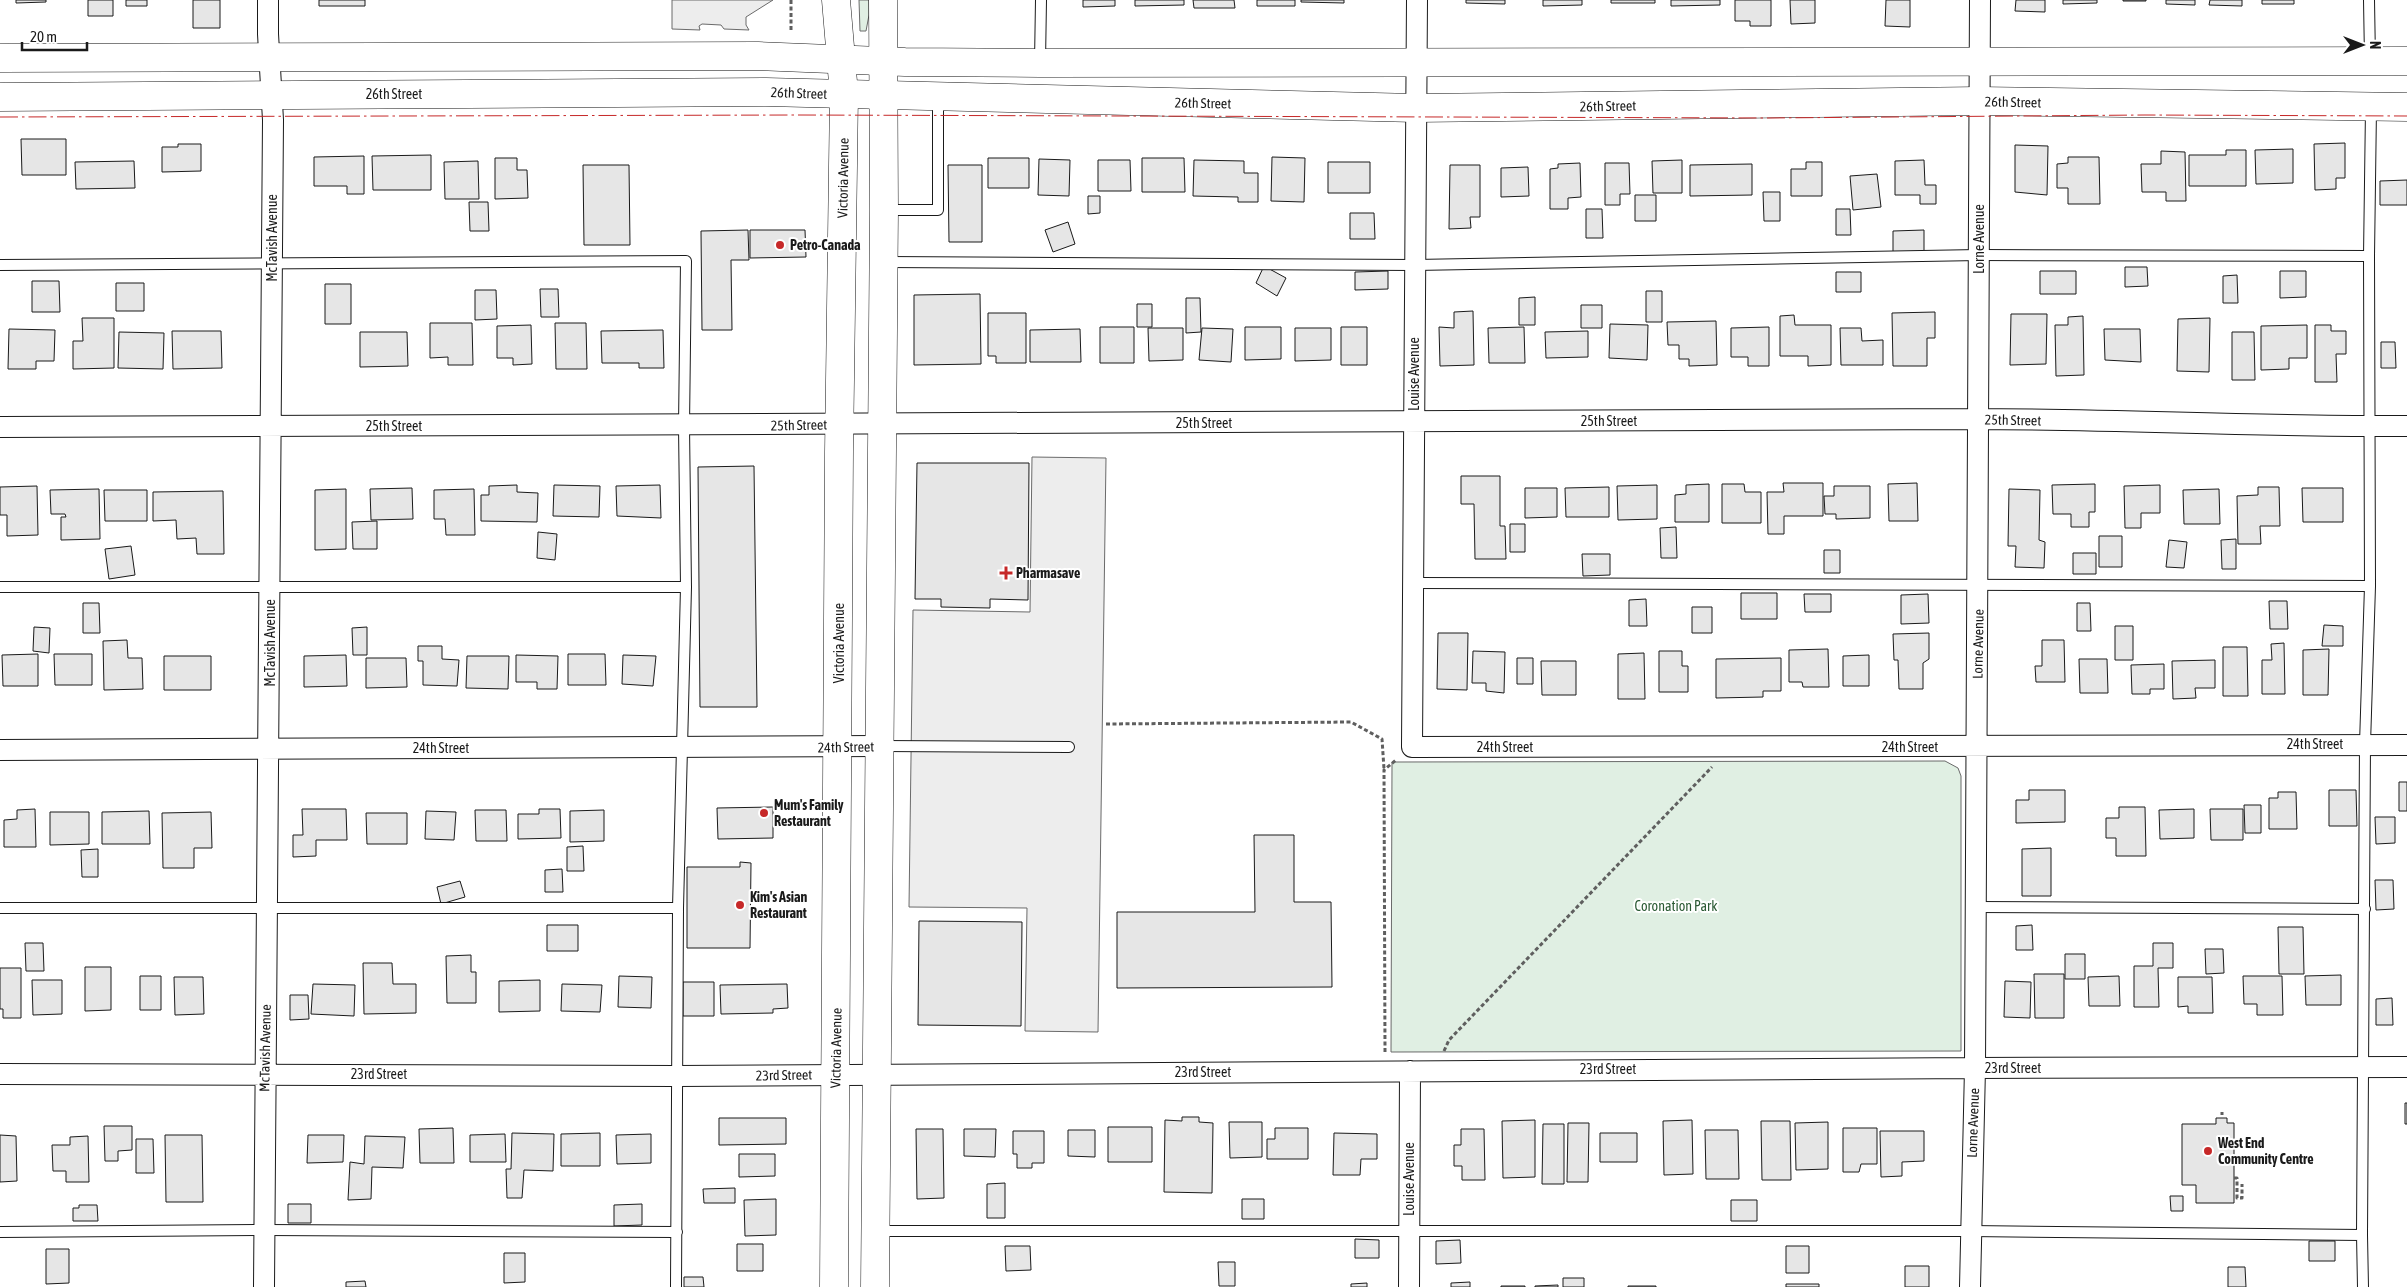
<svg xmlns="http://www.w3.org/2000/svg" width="2407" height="1287" font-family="'Asap Condensed',sans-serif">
<rect width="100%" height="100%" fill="#fff"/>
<path fill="#e0efe3" stroke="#6a6a6a" d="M859 0H869V15L866 31H860Z
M1945 761 1958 768 1961 776V1051L1391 1052 1392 762Z"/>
<path fill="#ededed" stroke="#6a6a6a" d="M672 0H773L746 17V25L749 30 724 29 721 25 702 24 699 26 700 30 672 29Z
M1032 457 1106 458 1098 1032 1025 1031 1027 908 909 907 913 610 1030 612Z"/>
<path fill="#e6e6e6" stroke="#1a1a1a" d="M16 0H46V2L16 3Z
M88 0H113V16H88Z
M126 0H147V6H126Z
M193 0H220V28H193Z
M319 0H365V6H319Z
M1083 0H1115V6L1083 7Z
M1135 0H1184V5L1135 6Z
M1193 0H1234L1235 8H1194Z
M1257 0H1295V6H1257Z
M1301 0H1344V3L1301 2Z
M1466 0H1505V4L1466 3Z
M1543 0H1582V5L1543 6Z
M1611 0H1655V3H1611Z
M1671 0H1720V5L1671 6Z
M1735 0H1771V26H1750V21H1735Z
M1790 0H1815V23L1791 24Z
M1886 0H1910V27L1885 26Z
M2016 0H2045V12L2015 11Z
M2063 0H2097V3L2063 4Z
M2123 0H2146V1H2123Z
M2166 0H2195V5L2166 4Z
M2210 0H2242V6L2209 5Z
M2262 0H2294V4H2262Z
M21 139H66V175H22Z
M2345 143V178H2336V189L2315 190 2314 144Z
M178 144H201V171L162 172V147H178Z
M2015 145 2048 146 2047 195 2015 192Z
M2293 149V183L2256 184 2255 150Z
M2226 150H2246V186H2189V155H2226Z
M2161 151 2185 152 2186 201H2166V192H2142L2141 164H2161Z
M431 155V190H373L372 156Z
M364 156V194H347V186H314V157Z
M1272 157 1305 158 1304 202 1271 201Z
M2068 157H2099L2100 204H2068V188H2057V164L2068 163Z
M495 158H517V170H527L528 198 495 199Z
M988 158H1029V188H988Z
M1142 158H1184L1185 192H1142Z
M1039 159 1070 160 1069 196 1038 195Z
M1098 160H1130L1131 191H1098Z
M1194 160 1244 161V173H1258V202H1238V197L1193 196Z
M1682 160V193H1653L1652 161Z
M1924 160 1925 185H1936V204H1920V195H1895V161Z
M134 161 135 188 76 189 75 162Z
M478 161 479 199H445L444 162Z
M1328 162H1370V193H1328Z
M1806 162H1822V196H1791V169H1806Z
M1580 163 1581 197 1568 198V209H1550V169L1558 168V164Z
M1605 163H1629L1630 194H1620V205H1605Z
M1752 164V195L1690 196V165Z
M583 165H629L630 245H584Z
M948 165H982V242H949Z
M1450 165H1480V217H1470L1471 228 1449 229Z
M1528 167 1529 196 1501 197V168Z
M1877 174 1881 207 1853 210 1850 176Z
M2407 180V205H2380V181Z
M1763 192H1780V221H1764Z
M1635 195H1656V221H1635Z
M1088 196H1100V213L1088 214Z
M469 202H488L489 231H470Z
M1586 209H1602L1603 238H1586Z
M1836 209H1850L1851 235H1836Z
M1350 213H1374L1375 239H1350Z
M1068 222 1075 244 1053 252 1045 230Z
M748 230 749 260H731L732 330H702L701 231Z
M750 230H805L806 257 750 258Z
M1924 230V252H1893V231Z
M1264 266 1286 278 1277 296 1256 283Z
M2125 267H2147L2148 286 2125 287Z
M1388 271V289L1355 290V272Z
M2040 271H2076V294H2040Z
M2280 271H2306V297L2280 298Z
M1836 272H1861V292H1836Z
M2237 275 2238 303H2223V276Z
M32 281H59L60 312H32Z
M116 283H144V311H116Z
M325 284H351V324H325Z
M540 289H558L559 317H541Z
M475 290H496L497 319 475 320Z
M1646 291H1662V322H1646Z
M980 294 981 364 914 365V295Z
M1535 297V325H1519V298Z
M1186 298H1200L1201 332 1186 333Z
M1137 304H1152V327H1137Z
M1581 305H1602V328H1581Z
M1473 311 1474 365 1440 366 1439 327 1454 328V312Z
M1935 312V338H1927V366H1893L1892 313Z
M988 313H1026V363H996V356H988Z
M2011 314H2047L2046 364 2010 365Z
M1794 315 1795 325H1831V365L1808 366V356H1780V316Z
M2083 316 2084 375 2056 376 2055 325H2068V317Z
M82 318H114V368L73 369V341H83Z
M2210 318 2209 372 2177 371 2178 319Z
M1716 321 1717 365 1689 366V359H1679V345H1668L1667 322Z
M430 323H472L473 365H448V357L430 358Z
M555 323H586L587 369H556Z
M1610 324 1648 325 1647 360 1609 358Z
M531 325 532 364 513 365V358H497V326Z
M2307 325V358H2289V369L2261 370V326Z
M2315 325H2331V331H2346V354H2336L2337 382H2315Z
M1100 327H1134V363H1100Z
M1245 327H1281V359L1245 360Z
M1341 327H1367V365H1341Z
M1524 327 1525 363H1489L1488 328Z
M1769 327V366H1748V357H1731V328Z
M1148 328H1183V360L1149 361Z
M1202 328 1233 329 1231 362 1199 360Z
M1295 328H1331V360L1295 361Z
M1840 328H1861L1862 341 1883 340V365H1841Z
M9 329 55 330 54 361H36V369H8Z
M1080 329 1081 362H1030V330Z
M2104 329H2140L2141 362 2105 360Z
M663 330 664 368H639V363H602L601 331Z
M172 331H221L222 368 173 369Z
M1588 331V357L1546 358 1545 332Z
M119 332 164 333 163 369 118 368Z
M360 332H407L408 366 360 367Z
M2232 332H2254L2255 380H2232Z
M2381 342H2395L2396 368H2381Z
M917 463H1029L1028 600 990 599V608L941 607V599H915Z
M754 466 757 707H700L698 467Z
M1461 476H1500V526H1505L1506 559H1475L1474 504H1461Z
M1783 483H1823V516H1784V534H1768L1767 492H1784Z
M1917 483 1918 521H1889L1888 484Z
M1709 484V522H1675V495L1686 494V485Z
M1722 484H1744L1745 492H1761V523H1722Z
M2095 484V512H2089V527H2071V514H2053L2052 485Z
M517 485V492L538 493 537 522 481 521V495H489V486Z
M554 485 600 486 599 517 553 516Z
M660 485 661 518 617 516 616 486Z
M1657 485V519L1618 520 1617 486Z
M2160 485V513H2141V528H2125L2124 486Z
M37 486 38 535 7 536V515H0V487Z
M1834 486H1870V518L1836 519V514H1825L1824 496H1834Z
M1609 487V517H1566L1565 488Z
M2258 487H2279L2280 526H2260L2261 544H2238L2237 496 2258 495Z
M412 488 413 519 371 520 370 489Z
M1525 488H1557V517L1525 518Z
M2302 488H2343V522H2303Z
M99 489 100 539 61 540V517H66L65 514H51L50 490Z
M346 489V549L315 550V490Z
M474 489 475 535H446L445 519H434V490Z
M2009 489 2040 490 2039 540 2045 542 2044 568 2015 567 2016 546H2008Z
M2219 489 2220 524H2184L2183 490Z
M104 490H147V521H105Z
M223 491 224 554H197L196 538 177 539 176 520 153 521V492Z
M377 521V549H353L352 522Z
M1510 524H1525V552H1510Z
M1676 527 1677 558H1661L1660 528Z
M538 532 557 534 555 560 537 558Z
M2099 536H2122V567H2099Z
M2236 539V569H2222L2221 540Z
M2169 540 2187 542 2184 568 2166 567Z
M131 546 135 575 109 579 105 549Z
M1824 550H1840V573H1824Z
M2073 553H2096V574H2073Z
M1582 554H1610V575L1583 576Z
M1741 593H1777V619H1741Z
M1804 594H1831V612H1805Z
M1928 594 1929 623 1901 624V595Z
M1646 599 1647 626H1629V600Z
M2269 601H2287L2288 629H2270Z
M83 603H99L100 633H83Z
M2077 603H2090L2091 631H2077Z
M1692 607H1712V633H1692Z
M2324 625 2343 626V646H2322Z
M2115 626H2133V660H2115Z
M34 627 50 628 49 653 33 651Z
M367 627V655H353L352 628Z
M1438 633H1468L1467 690 1437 689Z
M1929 633V659L1923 663V689H1899L1898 660H1894L1893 634Z
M127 640 128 658H142L143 689 104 690 103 641Z
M2042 640H2064L2065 682H2036L2035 666H2042Z
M2284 643 2285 694H2262V660H2272L2271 644Z
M418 646H442V659L459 660 457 686 423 685V661H418Z
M2223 647H2247L2248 696H2223Z
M1828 649 1829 687H1803L1802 682H1789V650Z
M2329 649 2328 695H2303V650Z
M1473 651 1505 652 1504 693 1486 691V683H1472Z
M1659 651H1682V666H1688V692H1659Z
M1644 653 1645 699H1618V654Z
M38 654V686H3L2 655Z
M54 654H92V685H55Z
M568 654H605L606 685H568Z
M346 655 347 686 304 687V656Z
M516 655 558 656 557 689H537V682H516Z
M623 655 656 656 653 686 622 684Z
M1869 655V686H1843V656Z
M164 656H211V690H164Z
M467 656H509L508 689 466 688Z
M366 658H406L407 687 366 688Z
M1517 658H1533V684H1517Z
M1781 658V691H1763V697L1716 698V659Z
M2079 659H2107L2108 693H2080Z
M2215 660V688H2195L2196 698 2173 699 2172 661Z
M1541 661H1576V695H1542Z
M2164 664V689H2150V694H2132L2131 665Z
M2399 782H2407V811H2399Z
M2029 790H2065V822L2016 823V800H2029Z
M2329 790H2356L2357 826H2329Z
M2278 792H2296L2297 829H2269V798H2278Z
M2244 805H2261V833H2245Z
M773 807V838L718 839 717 808Z
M2119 807H2145L2146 856H2116V838H2106V818H2119Z
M35 809 36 847H4V820L17 819V810Z
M302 809H346L347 840H316V856L293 857V835H303Z
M539 809H560L561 838 518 839V814H539Z
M2194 809V838L2160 839 2159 810Z
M2210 809H2243V840H2211Z
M475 810H506L507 841H476Z
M604 810V841L570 842V811Z
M149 811 150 844H102V812Z
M426 811 456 812 454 840 425 839Z
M50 812H89V844L50 845Z
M211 812 212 848H194V868H163L162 813Z
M366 813H407V844H367Z
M2375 817H2395V843L2376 844Z
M1254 835H1294V902H1331L1332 987 1117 988V912H1255Z
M583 846 584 871H567V847Z
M2051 848V896H2022V849Z
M98 849V877H82L81 850Z
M740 862 751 863 750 948H687V867H740Z
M562 869 563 892H545V870Z
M2375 880H2393L2394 909 2376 910Z
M460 881 465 897 441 904 437 887Z
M919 921 1022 922 1021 1026 918 1025Z
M547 925H578V951H547Z
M2032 925 2033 950H2016V926Z
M2278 927H2303L2304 974H2279Z
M25 943H43L44 971H26Z
M2153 943H2173V968H2158L2159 1007H2134V966H2153Z
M2205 949H2223L2224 973 2206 974Z
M2065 954H2085V979H2065Z
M471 955V972H476V1003H447L446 956Z
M363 963H392L393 984H416V1013L364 1014Z
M85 967H111V1010L85 1011Z
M0 968H21V1018H3V1009H0Z
M2034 974H2064V1018H2035Z
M2341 975V1005H2306L2305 976Z
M140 976H161V1010H140Z
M619 976 652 977 651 1008 618 1007Z
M2119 976 2120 1006H2089L2088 977Z
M2243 976H2282L2283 1015H2257V1004H2244Z
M174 977H203L204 1014 175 1015Z
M2178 977H2212L2213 1013H2188V1006L2178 1007Z
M32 980H62V1014L33 1015Z
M540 980V1011L499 1012V981Z
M2005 981 2031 982 2030 1018 2004 1017Z
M683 982H714V1016H683Z
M313 984 355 985 354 1016 311 1014Z
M562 984 602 985 600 1012 561 1011Z
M787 984 788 1008 773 1009V1013L721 1014 720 985Z
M290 995H308L309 1019 290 1020Z
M2392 998 2393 1025H2376V999Z
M2405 1103H2407V1124H2405Z
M1182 1117H1199V1122L1213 1123 1212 1193 1164 1192 1165 1120 1182 1121Z
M719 1118H786V1144L719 1145Z
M2216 1118H2227V1123H2234V1203H2196V1185H2182V1124H2216Z
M1535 1120V1177L1503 1178 1502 1121Z
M1692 1120 1693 1174 1664 1175 1663 1121Z
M1761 1121H1790L1791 1180H1762Z
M1229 1122H1262V1157L1230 1158Z
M1828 1122V1169L1796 1170 1795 1123Z
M1568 1123H1589L1588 1182H1567Z
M1543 1124H1564V1184H1542Z
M104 1126H132V1150L118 1151V1161H105Z
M1108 1127H1152V1162H1108Z
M453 1128 454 1163H420L419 1129Z
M1275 1128H1308V1159H1267V1139H1275Z
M1843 1128H1877V1164H1861L1859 1172H1843Z
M916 1129H943L944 1198 917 1199Z
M964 1129H996L995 1157 964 1156Z
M1461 1129H1484L1485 1180H1462V1166H1454V1145H1461Z
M1068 1130H1095V1157L1068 1156Z
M1705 1130H1738L1739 1179H1706Z
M1013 1131H1044V1163H1032V1168H1017V1154H1013Z
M1880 1131H1924V1161L1902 1162V1176L1881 1177Z
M512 1133 554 1134 553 1171 524 1170 522 1198H507L506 1169H511Z
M600 1133V1166H561V1134Z
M1334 1133 1377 1134V1159H1361L1360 1175H1333Z
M1600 1133H1637V1162H1600Z
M505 1134 506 1162H470V1135Z
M651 1134V1163L617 1164 616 1135Z
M0 1135 16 1136 17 1181 0 1182Z
M165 1135H202L203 1202H166Z
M308 1135H344L343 1162 307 1163Z
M88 1136 89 1182H66V1171H53L52 1145H70V1137Z
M365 1136 405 1137 403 1168 372 1167 371 1199 348 1200 350 1162 364 1164Z
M136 1139H153L154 1173H136Z
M739 1154H775V1176L739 1177Z
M1005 1183V1218H987V1184Z
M735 1188V1203H704L703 1189Z
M2170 1196H2183V1211H2171Z
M776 1199V1235L745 1236 744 1200Z
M1242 1199H1264V1219H1242Z
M1731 1200H1757V1221H1731Z
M288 1204H311V1223H288Z
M642 1204V1225L614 1226V1205Z
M79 1205H97L98 1221H73V1208H79Z
M1355 1239 1379 1240V1258H1355Z
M1460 1240 1461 1263 1436 1264V1241Z
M2309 1241H2335V1261H2309Z
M737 1244H763V1271H737Z
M1005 1246H1030L1031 1270 1006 1271Z
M1786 1246H1809V1273H1786Z
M46 1249H69V1283L46 1284Z
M504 1253H525V1282L504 1283Z
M1218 1262H1235V1286H1219Z
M1905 1266H1929V1287H1905Z
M2228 1267H2245L2246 1287H2228Z
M684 1277H703L704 1287H684Z
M1563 1278H1584V1287H1563Z
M365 1281 366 1287H346V1282Z
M1470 1282V1287H1451V1283Z
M1367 1283V1287H1351V1284Z
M1786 1284H1819V1287H1786Z
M1558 1285V1287H1535V1286Z
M1501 1286H1525V1287H1501Z
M1628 1286H1656V1287H1628Z"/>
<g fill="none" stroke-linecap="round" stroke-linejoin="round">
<defs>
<path id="lane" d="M2369 0 2370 59
M1040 62 1041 0
M885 210H938V98
M885 262 1415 265 1979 255 2369 256 2371 108
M0 265 686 261 684 426 686 587 678 908H0
M1413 583 2370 586
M0 587H686
M881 746 1069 747
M1976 907 2365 909
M877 1231H1970L2362 1235 2363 1287
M0 1232 264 1230 677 1232
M2362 1235 2365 744 2370 586 2369 256
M676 1287 678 908"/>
<path id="street" d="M1417 0 1412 747 2407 745
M0 427C657 426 1314 420 1972 419 2117 419 2262 427 2407 426
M0 750 881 746
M0 1074 677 1076 1975 1068 2407 1067
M264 1287 273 120 268 34V0
M1409 1287 1410 1071
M1970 1287 1975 1068 1980 0"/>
<path id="secondary" d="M0 58 758 56 905 62 1040 63 2407 61
M0 97 766 92 1416 108 1979 101 2407 107"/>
<path id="primary" d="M834 1287 839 452 844 94 836 0
M875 1287 884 210 883 0"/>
</defs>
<use href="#lane" stroke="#1a1a1a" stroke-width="12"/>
<use href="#street" stroke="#1a1a1a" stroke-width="22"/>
<use href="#secondary" stroke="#1a1a1a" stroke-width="29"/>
<use href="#primary" stroke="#1a1a1a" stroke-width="29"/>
<path stroke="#5f5f5f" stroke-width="3" stroke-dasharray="4 2.5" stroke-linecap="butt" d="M791 0V31
M1106 724 1351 722 1382 739 1384 769
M1444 1051 1449 1040 1712 767
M1385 1052 1384 770 1396 760
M2222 1112V1115
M2234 1178H2237V1198H2242V1184"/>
<use href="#lane" stroke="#fff" stroke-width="10"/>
<use href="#street" stroke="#fff" stroke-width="20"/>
<use href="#secondary" stroke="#fff" stroke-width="28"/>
<use href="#primary" stroke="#fff" stroke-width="28"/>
<path stroke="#c62828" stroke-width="1" stroke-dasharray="18 4 2.5 4" stroke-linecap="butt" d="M0 117 797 115 1767 118 2145 115 2407 116"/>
</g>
<g fill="#c62828" stroke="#fff" stroke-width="2">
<circle cx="780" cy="245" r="5"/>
<path d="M1003.5 565.5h5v5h5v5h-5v5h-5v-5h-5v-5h5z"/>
<circle cx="764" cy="813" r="5"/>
<circle cx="740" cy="905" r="5"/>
<circle cx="2208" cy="1151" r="5"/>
</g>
<g text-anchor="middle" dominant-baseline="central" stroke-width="4" stroke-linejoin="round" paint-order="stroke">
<g font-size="14" fill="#1a1a1a" stroke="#fff">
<text transform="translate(799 93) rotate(2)">26th Street</text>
<text x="394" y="94">26th Street</text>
<text transform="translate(2013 102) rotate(1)">26th Street</text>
<text transform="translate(1203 103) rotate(1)">26th Street</text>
<text transform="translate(1608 106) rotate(-1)">26th Street</text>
<text transform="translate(843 178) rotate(-89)">Victoria Avenue</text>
<text transform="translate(272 238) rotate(-90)">McTavish Avenue</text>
<text transform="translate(1979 239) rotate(-90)">Lorne Avenue</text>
<text transform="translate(1414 374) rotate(-90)">Louise Avenue</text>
<text transform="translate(2013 420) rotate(1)">25th Street</text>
<text x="1609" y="421">25th Street</text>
<text x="1204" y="423">25th Street</text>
<text transform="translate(799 425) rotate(-1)">25th Street</text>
<text x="394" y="426">25th Street</text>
<text transform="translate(270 643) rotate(-90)">McTavish Avenue</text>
<text transform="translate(839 643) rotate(-90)">Victoria Avenue</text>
<text transform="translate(1978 644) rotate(-89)">Lorne Avenue</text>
<text x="2315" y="744">24th Street</text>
<text transform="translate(846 747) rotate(-1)">24th Street</text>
<text x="1505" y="747">24th Street</text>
<text x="1910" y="747">24th Street</text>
<text x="441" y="748">24th Street</text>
<text transform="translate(265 1048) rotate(-89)">McTavish Avenue</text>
<text transform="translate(836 1048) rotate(-89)">Victoria Avenue</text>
<text x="2013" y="1068">23rd Street</text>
<text x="1608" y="1069">23rd Street</text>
<text x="1203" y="1072">23rd Street</text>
<text x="379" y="1074">23rd Street</text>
<text transform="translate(784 1075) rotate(-1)">23rd Street</text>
<text transform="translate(1973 1123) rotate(-88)">Lorne Avenue</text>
<text transform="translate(1409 1179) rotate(-90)">Louise Avenue</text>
</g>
<g font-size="14" font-weight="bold" fill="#1a1a1a" stroke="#fff" text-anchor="start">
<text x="790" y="245">Petro-Canada</text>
<text x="1016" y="573">Pharmasave</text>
<text x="774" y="805">Mum's Family<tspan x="774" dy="16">Restaurant</tspan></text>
<text x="750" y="897">Kim's Asian<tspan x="750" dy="16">Restaurant</tspan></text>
<text x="2218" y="1143">West End<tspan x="2218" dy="16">Community Centre</tspan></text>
</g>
<g font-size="14" fill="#2b5a34" stroke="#fff">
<text x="1676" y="906">Coronation Park</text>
</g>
</g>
<g transform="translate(2362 45) rotate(90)" stroke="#ffffff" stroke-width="4" paint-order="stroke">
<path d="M0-4L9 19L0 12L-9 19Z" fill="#1a1a1a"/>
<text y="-8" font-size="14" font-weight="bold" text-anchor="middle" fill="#1a1a1a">N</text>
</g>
<path d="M22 42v8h65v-8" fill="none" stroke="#1a1a1a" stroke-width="2.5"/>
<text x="30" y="42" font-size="15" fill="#1a1a1a" stroke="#ffffff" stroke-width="4" paint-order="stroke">20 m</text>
</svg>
